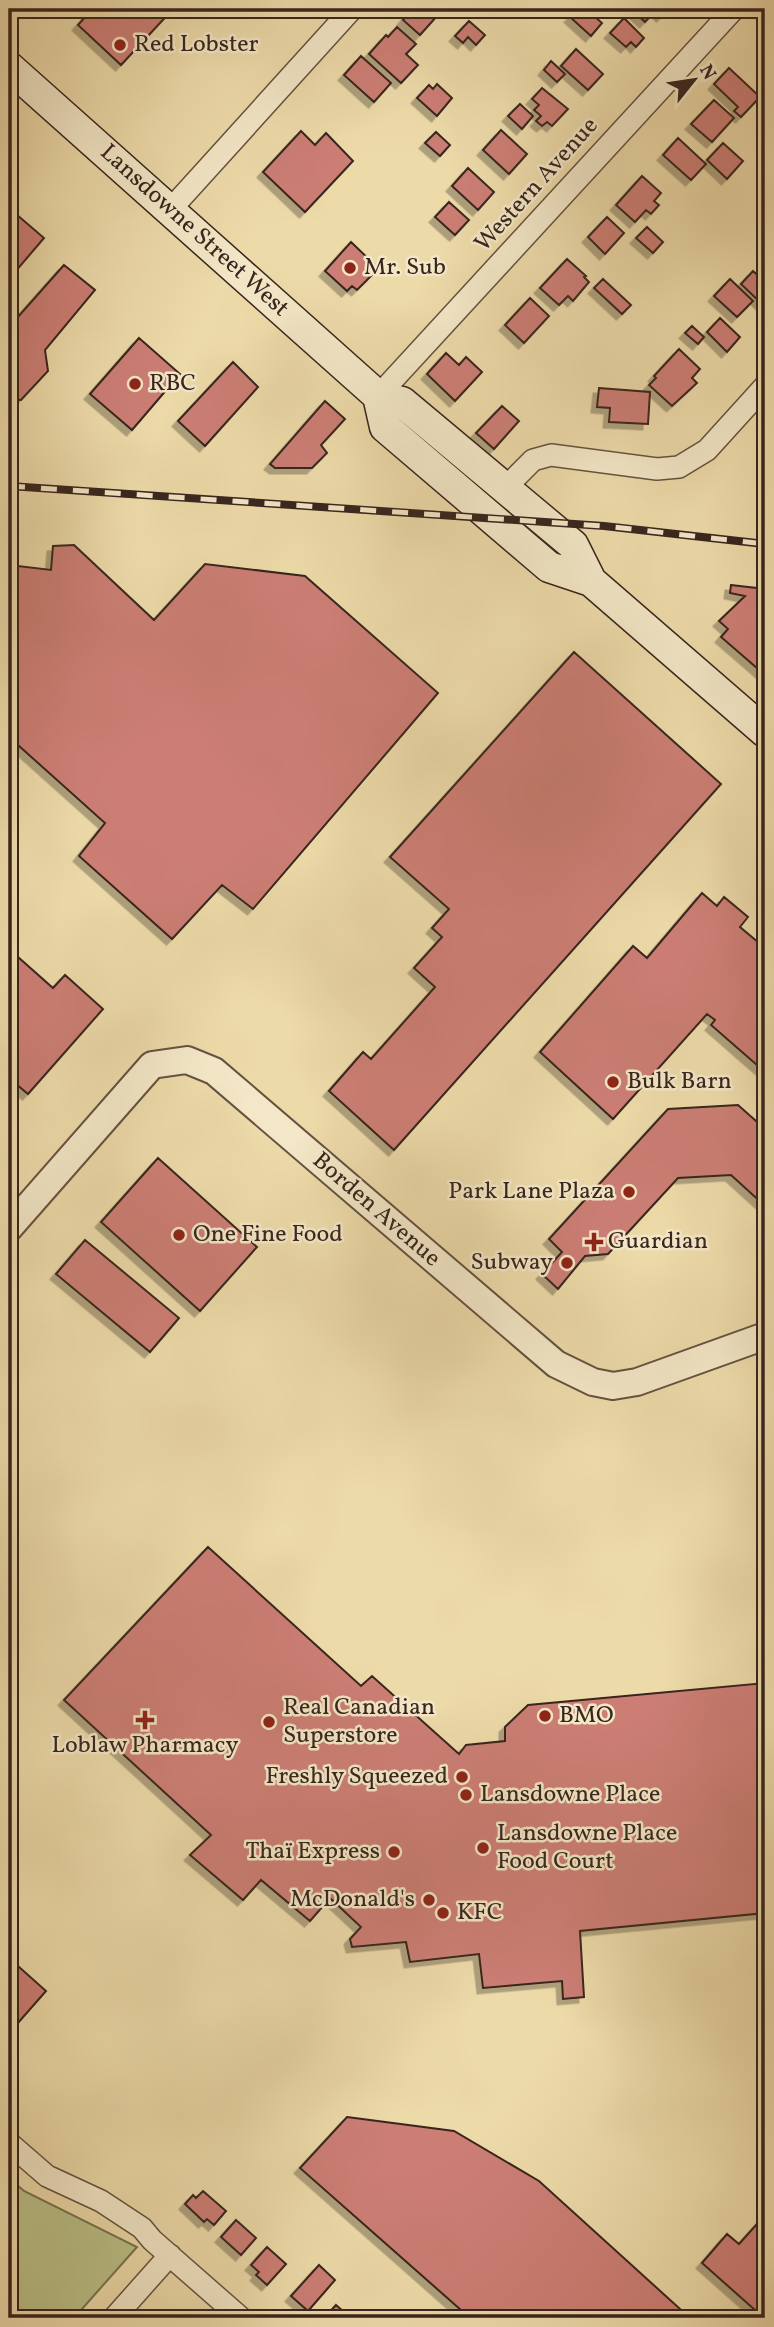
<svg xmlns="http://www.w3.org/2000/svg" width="774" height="2327" font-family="Vollkorn,serif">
<defs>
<filter id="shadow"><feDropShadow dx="-5.5" dy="5.5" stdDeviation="0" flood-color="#0004"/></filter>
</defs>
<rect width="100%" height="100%" fill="#eddaa9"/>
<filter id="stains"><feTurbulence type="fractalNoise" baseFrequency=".00286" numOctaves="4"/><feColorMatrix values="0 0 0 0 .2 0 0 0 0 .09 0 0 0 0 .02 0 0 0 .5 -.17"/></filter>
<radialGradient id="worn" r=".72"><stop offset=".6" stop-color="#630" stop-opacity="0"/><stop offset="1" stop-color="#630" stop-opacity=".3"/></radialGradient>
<path fill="#babf86" stroke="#797252" stroke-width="2" d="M9 2178 24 2191 137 2247 74 2318H9Z"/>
<path fill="#cc7e74" stroke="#38251e" stroke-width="2" filter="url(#shadow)" d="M92 9H173L121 65 78 25Z
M412 9H429L437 16 420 35 403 20Z
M578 9H586L602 23 591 36 570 17Z
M631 9H669L662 16 656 10 645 22Z
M624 18 644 38 636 47 631 42 626 47 610 33Z
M469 21 485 35 476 45 468 37 463 43 455 36Z
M397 27 416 44 406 54 418 65 401 83 369 54 386 35 388 37Z
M576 49 603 74 588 90 561 66Z
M361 56 391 83 374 102 344 75Z
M551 61 565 74 557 82 544 70Z
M729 68 760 97 741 117 734 111 738 107 714 84Z
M437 84 452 98 437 116 417 98 429 85 433 89Z
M542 88 568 109 552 126 547 122 542 126 536 121 541 116 534 110 539 105 532 99Z
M714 100 734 118 712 142 691 124Z
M520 104 533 116 522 129 508 116Z
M501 130 527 154 509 174 483 150Z
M301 131 315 145 326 133 353 161 305 212 263 172Z
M436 132 450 145 440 156 425 143Z
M678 138 706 164 691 180 663 155Z
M723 143 743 161 727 179 707 160Z
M468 168 494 192 478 210 452 186Z
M642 176 661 193 654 201 659 205 651 214 646 210 635 222 616 205Z
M449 202 469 220 455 235 435 217Z
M9 208 44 238 9 279Z
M607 217 624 233 605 254 588 237Z
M647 227 663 242 653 253 636 238Z
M351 242 374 264 368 271 372 275 357 290 352 286 347 291 325 271Z
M567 259 586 276 584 277 589 282 573 301 568 296 559 305 540 288Z
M64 265 95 290 45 350 48 371 21 400 9 399V327Z
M753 271 765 282V307L741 284Z
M603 279 631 305 622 314 594 288Z
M730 279 753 301 737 317 714 296Z
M530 298 549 316 524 343 505 325Z
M720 318 740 337 727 352 707 332Z
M692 326 704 337 698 344 685 333Z
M139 338 180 374 132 430 90 394Z
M679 349 700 369 692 378 697 383 672 406 649 385 656 378 654 376Z
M446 353 459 365 466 357 482 372 455 401 427 374Z
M233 362 258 387 205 446 178 421Z
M599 388 650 392 648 424 609 422 610 408 597 407Z
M325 401 345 419 321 445 327 453 312 468H275L270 464Z
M502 406 519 421 494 449 476 433Z
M74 545 154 620 205 564 305 576 438 693 253 909 222 885 172 939 79 856 105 823 9 737V576L18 566 51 570 53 546Z
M731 585 765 589V675L721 637 728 629 719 621 745 596 730 593Z
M574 652 721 784 394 1150 329 1091 363 1052 371 1059 435 987 414 968 442 937 432 928 449 909 390 857Z
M702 893 717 906 724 897 748 917 740 927 765 948V1072L711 1025 715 1020 707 1014 613 1119 540 1052 633 946 647 958Z
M9 949 53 988 65 975 103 1009 28 1094 9 1078Z
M738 1105 765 1129V1206L731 1175 678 1178 608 1254 585 1256 558 1289 542 1274 562 1252 549 1239 668 1109Z
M158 1158 257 1247 200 1311 101 1222Z
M85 1240 179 1318 150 1352 56 1274Z
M208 1547 361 1686 372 1676 459 1754 466 1745 505 1741V1727L528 1705 765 1683V1913L580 1931 584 1997 563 1999 562 1981 483 1988 479 1954 410 1962 406 1942 352 1947 350 1939 361 1927 330 1898 310 1921 261 1880 243 1900 190 1855 211 1835 64 1700Z
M9 1958 46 1991 17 2024 9 2017Z
M347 2117 454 2131 539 2181 690 2318H470L300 2168Z
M203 2191 226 2211 214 2225 207 2219 204 2222 185 2204 193 2195 196 2198Z
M765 2215V2318H764L702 2263 727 2234 739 2244Z
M236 2220 256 2238 241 2255 221 2237Z
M267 2247 286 2264 267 2285 256 2275 259 2272 251 2265Z
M319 2265 335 2280 308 2311 291 2296Z
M336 2305 344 2312 351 2318H324Z"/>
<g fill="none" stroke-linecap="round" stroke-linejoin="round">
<defs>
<path id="minor" d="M170 210 352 9
M378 396 734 9
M505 488 533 460 551 455 657 469 679 467 707 450 765 386
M9 2143 47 2176 101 2201 142 2228 152 2240 241 2318
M114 2318 170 2255"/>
<path id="tertiary" d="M9 1228 152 1065 187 1060 214 1071 556 1364 593 1382 613 1386 637 1382 765 1336"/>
<path id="secondary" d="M9 67 378 396 402 402 573 545 591 581
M378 396 385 427 549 567 591 581 765 732"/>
</defs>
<use href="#minor" stroke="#655241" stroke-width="24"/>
<use href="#tertiary" stroke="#655241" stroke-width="30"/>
<use href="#secondary" stroke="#38251e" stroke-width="33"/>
<use href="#minor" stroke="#f3e7c7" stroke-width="21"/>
<use href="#tertiary" stroke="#f3e7c7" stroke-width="26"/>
<use href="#secondary" stroke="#f3e7c7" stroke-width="30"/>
<defs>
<path id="rail" d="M9 486 604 526 765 544"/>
</defs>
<use href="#rail" stroke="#38251e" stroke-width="8"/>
<use href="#rail" stroke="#f3e7c7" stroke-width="5" stroke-dasharray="16" stroke-linecap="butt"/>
</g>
<g fill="#8f2418" stroke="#f3e7c7" stroke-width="2.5">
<circle cx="120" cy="45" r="7"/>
<circle cx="350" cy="268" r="7"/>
<circle cx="135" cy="384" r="7"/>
<circle cx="613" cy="1082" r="7"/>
<circle cx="629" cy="1192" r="7"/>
<circle cx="179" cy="1235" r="7"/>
<path d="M590.5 1231.5h7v7h7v7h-7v7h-7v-7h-7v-7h7z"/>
<circle cx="567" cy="1263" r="7"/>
<circle cx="545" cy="1716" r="7"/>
<path d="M141.5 1709.5h7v7h7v7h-7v7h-7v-7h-7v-7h7z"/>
<circle cx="269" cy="1722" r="7"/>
<circle cx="462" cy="1777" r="7"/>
<circle cx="466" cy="1795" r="7"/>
<circle cx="483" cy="1848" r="7"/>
<circle cx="394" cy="1852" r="7"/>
<circle cx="429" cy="1900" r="7"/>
<circle cx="443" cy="1913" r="7"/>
</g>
<g text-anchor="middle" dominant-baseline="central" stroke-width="5" stroke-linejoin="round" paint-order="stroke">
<g font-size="24" fill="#38251e" stroke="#f3e7c7" text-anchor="start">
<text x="134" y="45">Red Lobster</text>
<text x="364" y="268">Mr. Sub</text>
<text x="149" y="384">RBC</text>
<text x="627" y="1082">Bulk Barn</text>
<text x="615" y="1192" text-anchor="end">Park Lane Plaza</text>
<text x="193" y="1235">One Fine Food</text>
<text x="608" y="1242">Guardian</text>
<text x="553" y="1263" text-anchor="end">Subway</text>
<text x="283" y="1708">Real Canadian<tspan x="283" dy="28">Superstore</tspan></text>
<text x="559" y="1716">BMO</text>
<text x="145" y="1746" text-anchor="middle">Loblaw Pharmacy</text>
<text x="448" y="1777" text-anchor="end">Freshly Squeezed</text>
<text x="480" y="1795">Lansdowne Place</text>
<text x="497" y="1834">Lansdowne Place<tspan x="497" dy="28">Food Court</tspan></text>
<text x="380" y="1852" text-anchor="end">Thaï Express</text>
<text x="415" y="1900" text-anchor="end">McDonald's</text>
<text x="457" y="1913">KFC</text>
</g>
<g font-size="24" fill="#38251e" stroke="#f3e7c7">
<text transform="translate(537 185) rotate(-48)">Western Avenue</text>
<text transform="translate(194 231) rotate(42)">Lansdowne Street West</text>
<text transform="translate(376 1210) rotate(41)">Borden Avenue</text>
</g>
</g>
<rect width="774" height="2327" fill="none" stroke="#eddaa9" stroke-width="35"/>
<rect x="10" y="10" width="753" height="2306" fill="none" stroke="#38251e" stroke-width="3.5"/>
<rect x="18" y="18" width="739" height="2292" fill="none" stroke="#38251e" stroke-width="2"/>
<g transform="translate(694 80) rotate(60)" stroke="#f3e7c7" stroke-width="5" paint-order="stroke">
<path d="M0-5L12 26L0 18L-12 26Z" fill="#38251e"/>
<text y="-10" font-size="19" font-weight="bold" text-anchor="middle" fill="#38251e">N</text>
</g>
<rect width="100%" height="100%" filter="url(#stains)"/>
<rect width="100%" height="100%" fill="url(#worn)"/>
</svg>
